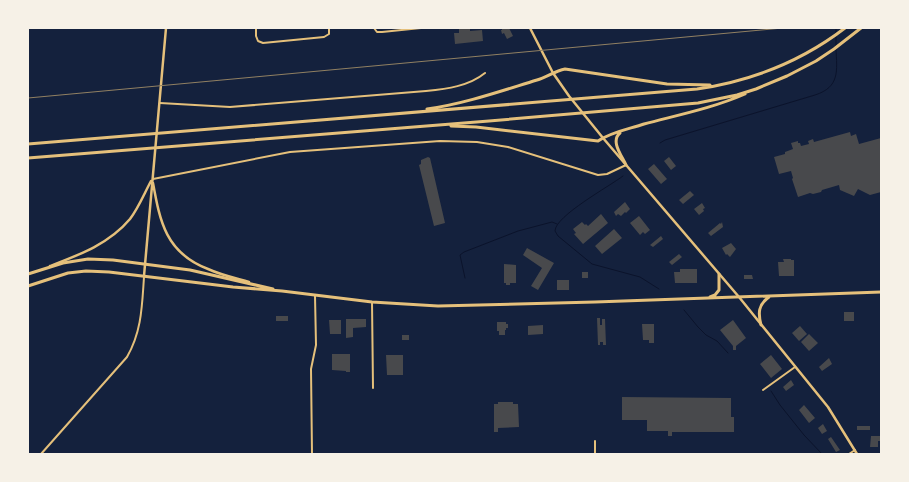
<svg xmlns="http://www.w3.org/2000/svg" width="909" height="482" font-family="Montserrat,sans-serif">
<rect width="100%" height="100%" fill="#14213d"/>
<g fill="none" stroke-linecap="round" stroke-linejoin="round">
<path stroke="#0b132b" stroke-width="1" d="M836 28V34
M836 37V46
M660 143 665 140 815 95C840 87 837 71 836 49
M623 176C610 186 555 216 555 231L558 236 592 264 640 277 659 289
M465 278 460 255 464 252 518 231 552 222 557 224
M684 310 698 327 706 335 717 341 728 353
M771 391 780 405 804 435 822 454"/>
</g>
<path fill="#48494c" d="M459 28H470V31L482 30 483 41 455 44 454 33H459Z
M502 28H509L513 36 507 39 504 33 502 34 501 30H502Z
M850 132 851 136 856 134 859 144 881 138V192L870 195 858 189 854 196 840 190 839 185 822 190 821 192 813 194 810 193 798 197 792 179 793 178 791 171 779 174 774 157 785 154V152L793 149 791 143 798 141V143H800L801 146 809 144 808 141 813 139 814 142Z
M428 157 430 158 445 223 434 226 419 165 421 164V160Z
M669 157 676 166 671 170 664 161Z
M654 164 667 179 661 184 648 169Z
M690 191 694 195 683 204 679 200Z
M625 202 630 209 626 213 625 212 621 216 618 214 616 216 614 212Z
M702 203 705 208 703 209 704 211 699 215 694 209Z
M601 214 608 223 583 244 574 234 576 233 573 229 582 222 585 225 586 224 588 226Z
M639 216 650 230 645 234 643 232 640 235 630 223Z
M722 222 723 227 711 236 708 233 720 223 721 224Z
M614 229 622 238 602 254 595 246Z
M661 236 663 239 653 247 650 245Z
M731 243 736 249 730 257 727 254 726 255 722 248Z
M527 248 554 263 538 290 531 286 542 268 523 255Z
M679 254 682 257 672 265 669 262Z
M783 259H791V260H794V276H779L778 262H784Z
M504 264 516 265V283H510V285H506V283H504Z
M680 269H697V283H675L674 272H680Z
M582 272H588V278H582Z
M744 275H752L753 279H744Z
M557 280H569V290H557Z
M844 312H854V321H844Z
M276 316H288V321H276Z
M597 318H600V325H602V319H605L606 345H603V342H600V345H598Z
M346 319H366V327L353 328V337L346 338Z
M329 320H341V334H330Z
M733 320 746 338 736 346V350H733V346L720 330Z
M497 322H506V324H508V328H506V330H505V335H499V331H497Z
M642 324H654V343H649V340H643Z
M543 325V334L528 335V326Z
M800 326 807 334 799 341 792 333Z
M809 334 818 343 809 351 801 342Z
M402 335H409V340H402Z
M332 354H350V372H346V371L332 370Z
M386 355H403V375H387Z
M771 355 782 369 771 378 760 364Z
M829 358 832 364 822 371 819 367Z
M791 380 794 385 786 391 783 387Z
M622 397 731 398V417H734V432H672V436H668V431H647V420H622Z
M498 402H513V404H518L519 427 498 428V432H494V404H498Z
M804 405 815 418 809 423 799 410Z
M823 424 827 431 822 434 818 428Z
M857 426H870V430H857Z
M871 436H881V441H878V447H870Z
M831 437 840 450 836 452 828 439Z"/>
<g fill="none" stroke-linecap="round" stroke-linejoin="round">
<path stroke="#e5c07b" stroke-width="2" d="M256 28V36L258 41 263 43 324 37 329 34V28
M374 28 377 32H382L421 28
M160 103 230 107 426 91C447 89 469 86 485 73
M372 302 373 388
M763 390 795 367
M312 454 311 369 316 345 315 296
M595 454V441
M849 454 855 450"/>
<path stroke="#e5c07b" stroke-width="2" d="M153 179 290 152 440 141 477 142 508 147 598 175 607 174 626 165
M41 454 127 357C142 331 142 305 144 277"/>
<path stroke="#e5c07b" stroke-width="2.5" d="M530 28 553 73 569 96 603 138 739 297 828 407 857 454
M153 183C160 222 166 253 208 269 221 275 235 278 249 282
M50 266C79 255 109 244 130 219 139 207 144 194 151 181
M144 276 166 28"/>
<path stroke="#e5c07b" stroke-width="3" d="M28 274 63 263 88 259 113 260 190 270 273 289
M28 286 68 273 86 271 109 272 233 287 282 291 372 302 438 306 595 302 881 292
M710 297 715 295 719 290V274
M761 325C758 313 758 305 769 297"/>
<path stroke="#e5c07b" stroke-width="3" d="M427 109C464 104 501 91 537 80 547 77 555 71 565 69L667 84 710 85
M451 126 476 127 598 141C611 132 629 129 644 124 678 115 713 108 745 94
M620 133C610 141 622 156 626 165
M28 144 697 89C751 81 802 61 845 28
M28 158 489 121 698 103 737 95 756 89 787 76 816 61 834 49 861 28"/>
<path stroke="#918062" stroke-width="1" d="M28 98 783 28"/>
</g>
<rect width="909" height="482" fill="none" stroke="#f6f1e7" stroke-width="58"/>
</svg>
